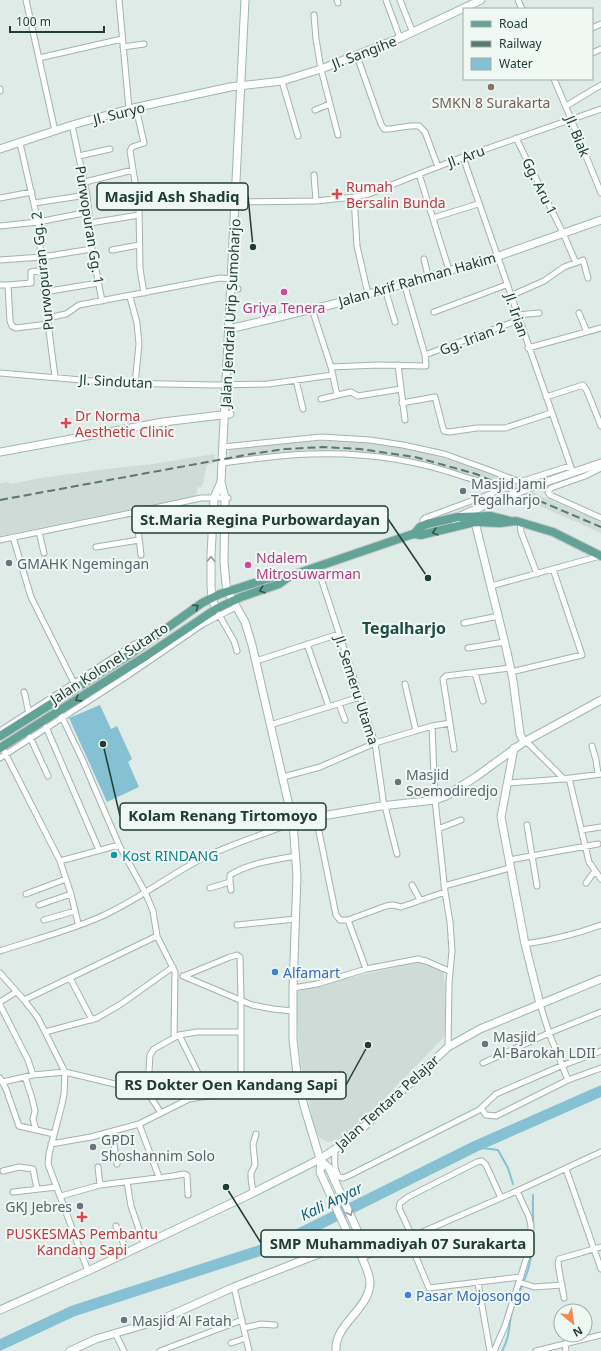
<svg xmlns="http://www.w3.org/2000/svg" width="601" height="1351" font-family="'Noto Sans',sans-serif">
<rect width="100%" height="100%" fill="#dfebe7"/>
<path fill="#cedbd6" d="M305 441H360L388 445 416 450 476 468 580 513 601 521V533L533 503 515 498 494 486 386 456 362 453 334 451 304 452 229 460V450Z
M215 454 214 463 207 465 202 487H198L196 496 0 536V483L8 482 10 484 41 478 107 469 153 464Z
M419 962 432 965 443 972 445 983V1030L444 1037 349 1135 338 1140 328 1142 323 1140 319 1137 314 1126 300 1059 295 990Z"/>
<path fill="#85c1d2" d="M100 705 111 729 117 726 132 759 128 762 139 787 107 802 69 718Z"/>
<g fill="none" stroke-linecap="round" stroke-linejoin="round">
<path stroke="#85c1d2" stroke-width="2" d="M474 1147 498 1150 508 1168 513 1184
M502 1351C509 1339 509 1328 511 1315 515 1298 525 1283 529 1266 536 1242 532 1219 533 1195"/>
<path stroke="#85c1d2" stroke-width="11" d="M0 1345 73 1311 277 1245 474 1147 601 1091"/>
<defs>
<path id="street" d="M26 0 55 131
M119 0 129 109
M337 0 338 3
M386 0 400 38
M400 0 413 33
M518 0 522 9
M314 15 316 39 321 69 338 135
M592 28 601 24
M123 47 144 44
M592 53 601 49
M357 56 381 124 384 129C396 130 407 124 419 126L425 132 438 167
M39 58 122 39
M554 79 571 119 601 193
M282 81 298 136
M0 89V91
M566 106 601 85
M136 108 144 143 132 147 130 151 139 207 140 269 144 293
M315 110 330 104
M72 125 87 195 92 249 102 301
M516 138 563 233
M20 143 38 222 44 292 55 377
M79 156 110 149
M463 157 573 473
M419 174 449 270
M314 175 316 201
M85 182 133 170
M354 197 357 246 368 294
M0 198 32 192
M235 202 316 201 354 197 369 194 419 174 463 157 601 109
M34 203 87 195
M433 218 478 204
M90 223 139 215
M0 226 38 222 89 212
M563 233 576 263
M112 250 139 245
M424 259 428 276
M0 260 42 257 92 249
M0 285H8L10 321 12 326 16 328 48 324
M8 285 31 283V272L43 270
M231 288 238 289
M385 289 395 322
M44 292 98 283
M510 296 544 281 564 267 583 260 588 278
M130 297 137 323 139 344 135 384
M312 309 331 367 337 395
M434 312 506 285
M579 313 587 332
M517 315 539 313
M47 318 66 314 79 305 220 278 232 279
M528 348 601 328
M425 355 519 320
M398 365 405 420
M331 367 378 365 426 366 425 355 404 283
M0 373 117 383 215 385 268 384 333 375
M296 380 303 409
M546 397 583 385 587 391 601 426
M321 399 351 392 358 396 401 389
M402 403 435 397 443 428 444 431 449 432 477 428H505L551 413
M223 447 321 437 370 440 403 445 444 454 489 470 520 482 570 466
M222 463C251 459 281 455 310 454 362 452 413 459 462 476 473 480 487 482 496 489V491L493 493 425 518 423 520V526
M601 468 585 476 551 488 548 492 550 495 601 518
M136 512 201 498H228
M520 522 521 532 537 574
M39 532 44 553
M13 537 31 597 75 685
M0 540 136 512 141 555
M96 547 139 540
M317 566 375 743 384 806
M491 586 600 556
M218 613 234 641 237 651
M464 623 499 616
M307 644 329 707
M468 648 505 642
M256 661 339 634
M511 672 582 655 553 569
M475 673 483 701
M405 684 416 731
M24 692C27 699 26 705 29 712
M339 704 345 720
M59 711 83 761 119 845 145 892 153 911 157 936 175 972 174 1038
M270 725 360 697
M432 726 435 800 445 892 450 922 452 951 449 983 448 1047
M46 727 99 850
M0 731 133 645 148 638
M30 737 48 776
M524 742 529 744 564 779
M592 746 596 760 598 774
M2 747 60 861 71 894 78 923
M454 749 443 679 446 676 510 668
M0 758 127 676 203 624 236 607
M283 777 320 767 375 743 432 726 450 723
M569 778 589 862 601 879
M507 783 564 779 601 774
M385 806 397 854
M316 817 336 915 340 920H348L386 906 393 905 401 907 445 892
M527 825 537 886
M438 829 461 820
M581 830 601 827
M509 860 598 844
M60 861 119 845
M230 882 231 890
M586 883 595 871
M412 885 420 900
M444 886 510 868
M210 888 230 882V875C249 863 274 860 296 856
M26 894 66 879
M39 905 71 894
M44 920 75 911
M348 920 366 969
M237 925 296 919
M525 944C552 940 576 934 601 925
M0 951C33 940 68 931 100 917 132 903 160 882 190 865 222 847 258 836 293 823
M0 973 24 1000 38 1018 65 1072 64 1094 62 1104 49 1154 48 1164 88 1271
M183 976 252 1005 273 1009 292 1011
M184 976 230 957 237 955 240 957 241 1001V1090
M70 978 92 1020
M293 988 317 984 366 969 418 959 426 961 449 971
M24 1000 157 936
M0 1002 16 992
M540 1004 549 1033 568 1080
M0 1005 28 1060 33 1075
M45 1032 97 1018 121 1004 173 967
M179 1035 199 1075 205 1096
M483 1063 549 1033 601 1012
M25 1077 32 1098 35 1111 33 1119 36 1130
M0 1078 6 1089 19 1126 54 1134
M3 1082 33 1075 65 1072 123 1086H148
M481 1108 486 1115 496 1116 568 1080 601 1068
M161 1113 150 1096 148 1086 150 1055 154 1049 179 1035 197 1032H241
M139 1124 159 1177
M112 1132 117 1164
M51 1144 91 1137 139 1124 189 1099 298 1082
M335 1150C335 1159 333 1169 339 1177L343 1178 350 1175 479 1110 496 1094 561 1066 601 1051
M98 1167 100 1185
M566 1169 601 1269
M3 1171 19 1167 33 1169 37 1189
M127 1182 131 1206 144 1244
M13 1192 57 1187
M253 1193 251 1178V1173L255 1165 253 1144 256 1134
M61 1196 100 1185 173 1176 184 1174 187 1175 188 1195
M116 1226 127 1252
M412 1236 399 1208 400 1203 408 1197 477 1162 482 1161 486 1165 501 1198
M408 1238 429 1288 521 1277
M362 1258 517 1191 601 1152
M519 1282 534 1287 562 1285
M478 1283 490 1351
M234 1287 249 1351
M564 1298 558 1264 559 1259 601 1247
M244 1328 261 1324 275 1325
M115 1333 124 1351
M231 1343 246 1338
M565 1344 566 1351
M160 1351 242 1320
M494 1351 505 1326 530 1247 531 1226 529 1217 517 1191
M536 1351 601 1335"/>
<path id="secondary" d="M245 0 221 482 225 498 224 562 226 584 228 592 245 622 252 645 293 823 297 876 293 988V1040L298 1082 304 1106 320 1159 321 1161 329 1168 358 1232C360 1239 358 1244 360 1251 362 1261 370 1272 370 1283 369 1310 334 1324 336 1351
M0 149 72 125 129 109 230 87 282 81 321 69 400 38 481 0
M229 329 338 303 496 257 601 220
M0 452 163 422 230 414
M540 484 601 463
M475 522 507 652 513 680 520 734 524 742
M455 526 458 517 497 500
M216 609 212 598 211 586V555L214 498 221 482
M514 748 501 817 525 944 540 1004
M293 823 316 817 381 806 435 800 446 796 477 776 524 742 601 700
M321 1161 320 1172 349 1236 354 1243
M0 1310 88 1271 253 1193 320 1159 343 1144 367 1124 448 1047 480 1029 601 979
M70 1351 96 1339 160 1320 234 1287 360 1238"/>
<path id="primary" d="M414 534 420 527 427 524 458 517 491 516 510 521
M0 736 132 653 202 603 220 594 276 576H289
M0 748 146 656 216 609 241 597 279 584 290 576 410 535 414 534 421 535 475 522 500 523 516 521 553 532 601 556"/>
</defs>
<use href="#street" stroke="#a2b3ae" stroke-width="7"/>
<use href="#secondary" stroke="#9eb7b0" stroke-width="9"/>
<use href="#primary" stroke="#c1c8c7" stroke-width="10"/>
<use href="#street" stroke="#fff" stroke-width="5"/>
<use href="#secondary" stroke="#fff" stroke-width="7"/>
<use href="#primary" stroke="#62a297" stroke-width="8"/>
<path stroke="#5a7872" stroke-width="2" stroke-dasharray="8 4" stroke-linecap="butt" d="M0 500 251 454 285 449 323 447 360 449 415 457 476 474 601 527"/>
<defs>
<path id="secondary-bridge" d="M497 500 540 484"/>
</defs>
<use href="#secondary-bridge" stroke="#9eb7b0" stroke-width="9" stroke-linecap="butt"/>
<use href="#secondary-bridge" stroke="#fff" stroke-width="7"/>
</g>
<defs><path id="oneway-chevron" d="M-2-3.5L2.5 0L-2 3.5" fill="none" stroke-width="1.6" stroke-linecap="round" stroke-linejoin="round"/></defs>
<g stroke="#30564e">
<use href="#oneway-chevron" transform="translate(435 532) rotate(165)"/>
<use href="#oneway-chevron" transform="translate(262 590) rotate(161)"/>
<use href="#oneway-chevron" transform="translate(196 607) rotate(-34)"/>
<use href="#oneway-chevron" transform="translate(78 699) rotate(148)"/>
</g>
<g stroke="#909e9a">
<use href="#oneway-chevron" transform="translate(211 559) rotate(-88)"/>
<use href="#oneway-chevron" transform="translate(350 1213) rotate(66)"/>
</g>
<circle fill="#8d6e63" stroke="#f0f8f4" stroke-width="1.5" cx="491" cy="87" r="4"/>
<g fill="#e0444e" stroke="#f0f8f4" stroke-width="1.5">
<path d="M335 188h4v4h4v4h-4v4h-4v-4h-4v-4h4z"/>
<path d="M64 417h4v4h4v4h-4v4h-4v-4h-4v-4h4z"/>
<path d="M80 1211h4v4h4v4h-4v4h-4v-4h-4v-4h4z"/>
</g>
<g fill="#d1479c" stroke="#f0f8f4" stroke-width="1.5">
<circle cx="284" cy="292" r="4"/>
<circle cx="248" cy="565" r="4"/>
</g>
<g fill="#6b7280" stroke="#f0f8f4" stroke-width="1.5">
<circle cx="463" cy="491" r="4"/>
<circle cx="9" cy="563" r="4"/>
<circle cx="398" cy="782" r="4"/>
<circle cx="485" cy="1044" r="4"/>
<circle cx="93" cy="1147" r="4"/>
<circle cx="80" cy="1206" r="4"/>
<circle cx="124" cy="1320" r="4"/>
</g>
<circle fill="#0f9aa8" stroke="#f0f8f4" stroke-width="1.5" cx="114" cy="855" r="4"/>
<g fill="#3f7fe0" stroke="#f0f8f4" stroke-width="1.5">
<circle cx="275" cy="972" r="4"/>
<circle cx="408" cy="1295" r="4"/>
</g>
<g text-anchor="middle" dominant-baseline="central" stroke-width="4" stroke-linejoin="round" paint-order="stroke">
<g font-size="14" fill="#203c36" stroke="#f0f8f4">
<text transform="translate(364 52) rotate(-21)">Jl. Sangihe</text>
<text transform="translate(119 113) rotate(-14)">Jl. Suryo</text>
<text transform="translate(578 136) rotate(68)">Jl. Biak</text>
<text transform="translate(466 156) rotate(-20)">Jl. Aru</text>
<text transform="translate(540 186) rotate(64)">Gg. Aru 1</text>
<text transform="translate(90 225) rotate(81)">Purwopuran Gg. 1</text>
<text transform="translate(42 271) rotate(-96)">Purwopuran Gg. 2</text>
<text transform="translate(417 279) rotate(-16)">Jalan Arif Rahman Hakim</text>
<text transform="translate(230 313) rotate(-87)">Jalan Jendral Urip Sumoharjo</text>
<text transform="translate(517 315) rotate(71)">Jl. Irian</text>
<text transform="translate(472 338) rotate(-21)">Gg. Irian 2</text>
<text transform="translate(116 381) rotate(3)">Jl. Sindutan</text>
<text transform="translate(109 663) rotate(-33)">Jalan Kolonel Sutarto</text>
<text transform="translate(357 690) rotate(72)">Jl. Semeru Utama</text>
<text transform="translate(387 1102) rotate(-42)">Jalan Tentara Pelajar</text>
</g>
<g font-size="14" fill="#785e54" stroke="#f0f8f4">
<text x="491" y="102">SMKN 8 Surakarta</text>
</g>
<g font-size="14" fill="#be3a42" stroke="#f0f8f4" text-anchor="start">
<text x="346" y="186">Rumah<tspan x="346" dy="16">Bersalin Bunda</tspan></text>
<text x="75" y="415">Dr Norma<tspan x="75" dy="16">Aesthetic Clinic</tspan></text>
<text x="82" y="1233" text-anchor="middle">PUSKESMAS Pembantu<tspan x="82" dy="16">Kandang Sapi</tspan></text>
</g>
<g font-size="14" fill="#b23c85" stroke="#f0f8f4">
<text x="284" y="307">Griya Tenera</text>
<text x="256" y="557" text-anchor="start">Ndalem<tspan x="256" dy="16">Mitrosuwarman</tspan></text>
</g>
<g font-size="14" fill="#5b616d" stroke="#f0f8f4" text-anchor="start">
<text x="471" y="483">Masjid Jami<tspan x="471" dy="16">Tegalharjo</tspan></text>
<text x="17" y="563">GMAHK Ngemingan</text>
<text x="406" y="774">Masjid<tspan x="406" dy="16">Soemodiredjo</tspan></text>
<text x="493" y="1036">Masjid<tspan x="493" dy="16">Al-Barokah LDII</tspan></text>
<text x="101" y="1139">GPDI<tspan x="101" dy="16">Shoshannim Solo</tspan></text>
<text x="72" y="1206" text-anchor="end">GKJ Jebres</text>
<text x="132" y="1320">Masjid Al Fatah</text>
</g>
<g font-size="14" fill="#0d838f" stroke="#f0f8f4" text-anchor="start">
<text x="122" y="855">Kost RINDANG</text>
</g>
<g font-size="14" fill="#366cbe" stroke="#f0f8f4" text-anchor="start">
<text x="283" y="972">Alfamart</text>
<text x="416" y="1295">Pasar Mojosongo</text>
</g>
<g font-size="15" font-style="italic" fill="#186279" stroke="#f0f8f4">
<text transform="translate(331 1201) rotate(-26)">Kali Anyar</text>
</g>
<g font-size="16" font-weight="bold" fill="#1b4e46" stroke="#f0f8f4">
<text x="404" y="628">Tegalharjo</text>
</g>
</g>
<path fill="none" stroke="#203c36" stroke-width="1.5" d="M253 247L248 196M428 578L388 519M103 744L120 816M368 1045L346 1085M226 1187L261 1243"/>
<g fill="#203c36" stroke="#f0f8f4" stroke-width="1.5">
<circle cx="253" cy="247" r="4"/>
<circle cx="428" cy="578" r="4"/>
<circle cx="103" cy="744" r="4"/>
<circle cx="368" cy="1045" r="4"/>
<circle cx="226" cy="1187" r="4"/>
</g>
<g fill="#f0f8f4" stroke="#203c36" stroke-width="1.5">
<rect x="97" y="183" width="151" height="27" rx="4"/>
<rect x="132" y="506" width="256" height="27" rx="4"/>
<rect x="120" y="803" width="206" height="27" rx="4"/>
<rect x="116" y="1072" width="230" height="27" rx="4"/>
<rect x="261" y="1230" width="273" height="27" rx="4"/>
</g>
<g font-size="15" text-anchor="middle" font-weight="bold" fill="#203c36">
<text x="172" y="202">Masjid Ash Shadiq</text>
<text x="260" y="525">St.Maria Regina Purbowardayan</text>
<text x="223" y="821">Kolam Renang Tirtomoyo</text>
<text x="231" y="1090">RS Dokter Oen Kandang Sapi</text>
<text x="398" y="1249">SMP Muhammadiyah 07 Surakarta</text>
</g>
<rect x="463" y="8" width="130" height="72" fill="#f0f8f4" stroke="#9dada8"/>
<rect x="471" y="21" width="20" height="6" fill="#62a297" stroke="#9dada8"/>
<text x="499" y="28" font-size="12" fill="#203c36">Road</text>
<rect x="471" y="41" width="20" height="6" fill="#5a7872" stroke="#9dada8"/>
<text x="499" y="48" font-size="12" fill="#203c36">Railway</text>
<rect x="471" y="58" width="20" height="12" fill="#85c1d2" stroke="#9dada8"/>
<text x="499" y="68" font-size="12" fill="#203c36">Water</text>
<g transform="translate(573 1323) rotate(151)"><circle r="19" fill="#f0f8f4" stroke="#9dada8"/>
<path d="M0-3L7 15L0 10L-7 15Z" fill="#f68752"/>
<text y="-6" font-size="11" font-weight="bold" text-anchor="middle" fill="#203c36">N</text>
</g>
<path d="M10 26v6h94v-6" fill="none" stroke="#203c36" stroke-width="2"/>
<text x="16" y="26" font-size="12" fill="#203c36" stroke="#f0f8f4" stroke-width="3" paint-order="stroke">100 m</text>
</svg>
